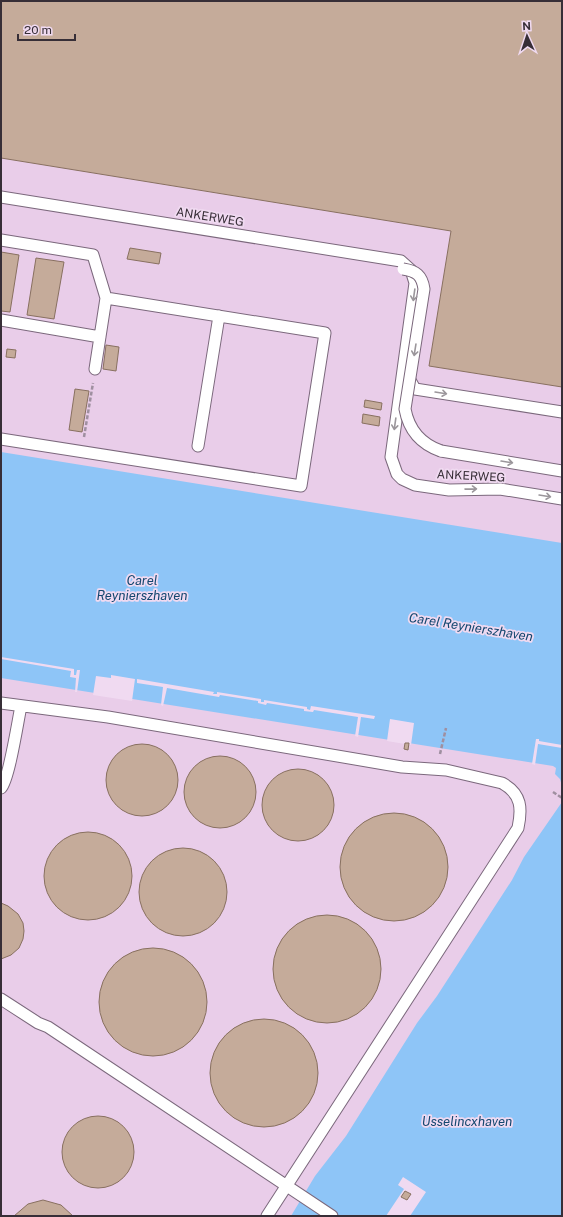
<svg xmlns="http://www.w3.org/2000/svg" width="563" height="1217" font-family="'Public Sans',sans-serif">
<rect width="100%" height="100%" fill="#f0daf1"/>
<path fill="#e9cde9" d="M1 1H562V1216H1Z"/>
<path fill="#8ec5f7" d="M1 452 562 543V786L560 779 555 774 556 768 553 766 1 678Z
M562 802V1216H291L315 1176 346 1136 417 1023 437 996 512 880 524 857Z"/>
<path fill="#f0daf1" d="M1 657 74 669V675H76L77 670H80L77 692H75L76 678 70 677 71 671 1 659Z
M111 675 135 679 132 701 93 695 96 676 111 678Z
M137 679 214 692 213 694H217V692L261 699V702H264V700L307 707V709L310 710 311 706 375 716 374 719 361 717 358 737 355 736 358 717 314 710 313 712 304 711V709L267 703 266 705 258 703V701L220 695 219 697 167 688 163 706 161 705 163 687 137 683Z
M390 719 414 723 411 745 387 741Z
M536 739H539V741L562 745V748L538 744 535 765 532 764Z
M403 1177 426 1192 410 1216H386L404 1189 398 1185Z"/>
<path fill="#c5ab9a" stroke="#887060" d="M1 1H562V387L429 366 451 231 1 158Z
M130 248 161 253 159 264 127 259Z
M1 252 19 255 10 312 1 311Z
M36 258 64 262 54 319 27 315Z
M106 345 119 347 116 371 103 369Z
M7 349 16 350 15 358 6 357Z
M75 389 89 391 82 432 69 430Z
M365 400 382 403 381 410 364 407Z
M363 414 380 417 379 426 362 423Z
M405 743H409L408 750 404 749Z
M106 780a36 36 0 1 1 72 0a36 36 0 1 1-72 0Z
M184 792a36 36 0 1 1 72 0a36 36 0 1 1-72 0Z
M262 805a36 36 0 1 1 72 0a36 36 0 1 1-72 0Z
M340 867a54 54 0 1 1 108 0a54 54 0 1 1-108 0Z
M44 876a44 44 0 1 1 88 0a44 44 0 1 1-88 0Z
M139 892a44 44 0 1 1 88 0a44 44 0 1 1-88 0Z
M1 903 8 906 18 914 23 923 24 931 23 939 19 948 11 955 1 959Z
M273 969a54 54 0 1 1 108 0a54 54 0 1 1-108 0Z
M99 1002a54 54 0 1 1 108 0a54 54 0 1 1-108 0Z
M210 1073a54 54 0 1 1 108 0a54 54 0 1 1-108 0Z
M62 1152a36 36 0 1 1 72 0a36 36 0 1 1-72 0Z
M405 1191 411 1194 407 1200 401 1197Z
M43 1200 61 1205 73 1216H14L28 1204Z"/>
<g fill="none" stroke-linecap="round" stroke-linejoin="round">
<defs>
<path id="lane" d="M1 197 401 261 411 270 415 283 391 457 397 474 402 479 415 485 449 490 500 489 562 499
M1 240 93 255 106 298 325 333 301 486 1 439
M1 320 100 337
M95 369 106 298
M407 375 415 389 562 412
M198 446 219 316
M441 451 562 471
M1 703 108 717 402 767 446 770 502 783C522 794 522 809 518 828L267 1216
M1 788C9 780 18 720 21 706
M1 999 38 1023 48 1027 332 1216"/>
</defs>
<use href="#lane" stroke="#7b687c" stroke-width="13"/>
<path stroke="#9f8fa0" stroke-width="2.5" stroke-dasharray="4 2" stroke-linecap="butt" d="M84 437 93 383
M440 754 446 728
M553 792 562 798"/>
<use href="#lane" stroke="#fff" stroke-width="11"/>
<defs>
<path id="lane-bridge" d="M403 269C416 271 422 275 424 289L405 409C409 431 421 444 441 451"/>
</defs>
<use href="#lane-bridge" stroke="#7b687c" stroke-width="13" stroke-linecap="butt"/>
<use href="#lane-bridge" stroke="#fff" stroke-width="11"/>
</g>
<defs><path id="oneway-shaft" d="M-6 0H5M1.5-3L5.5 0L1.5 3" fill="none" stroke-width="1.6" stroke-linecap="round" stroke-linejoin="round"/></defs>
<g stroke="#9b969b">
<use href="#oneway-shaft" transform="translate(414 295) rotate(98)"/>
<use href="#oneway-shaft" transform="translate(415 350) rotate(99)"/>
<use href="#oneway-shaft" transform="translate(441 393) rotate(9)"/>
<use href="#oneway-shaft" transform="translate(395 424) rotate(98)"/>
<use href="#oneway-shaft" transform="translate(507 462) rotate(9)"/>
<use href="#oneway-shaft" transform="translate(471 489) rotate(-1)"/>
<use href="#oneway-shaft" transform="translate(545 496) rotate(9)"/>
</g>
<g text-anchor="middle" dominant-baseline="central" stroke-width="3.5" stroke-linejoin="round" paint-order="stroke">
<g font-size="12" fill="#372e37" stroke="#f0daf1">
<text transform="translate(210 217) rotate(9)">ANKERWEG</text>
<text transform="translate(471 476) rotate(3)">ANKERWEG</text>
</g>
<g font-size="13" font-style="italic" fill="#13476f" stroke="#f0daf1">
<text x="142" y="580">Carel<tspan x="142" dy="15">Reynierszhaven</tspan></text>
<text transform="translate(471 627) rotate(9)">Carel Reynierszhaven</text>
<text x="467" y="1121">Usselincxhaven</text>
</g>
</g>
<rect width="563" height="1217" fill="none" stroke="#372e37" stroke-width="4"/>
<g transform="translate(527 36) rotate(357)" stroke="#f0daf1" stroke-width="3" paint-order="stroke">
<path d="M0-3L7 15L0 10L-7 15Z" fill="#372e37"/>
<text y="-6" font-size="11" font-weight="bold" text-anchor="middle" fill="#372e37">N</text>
</g>
<path d="M18 34v6h57v-6" fill="none" stroke="#372e37" stroke-width="2"/>
<text x="24" y="34" font-size="12" fill="#372e37" stroke="#f0daf1" stroke-width="3" paint-order="stroke">20 m</text>
</svg>
